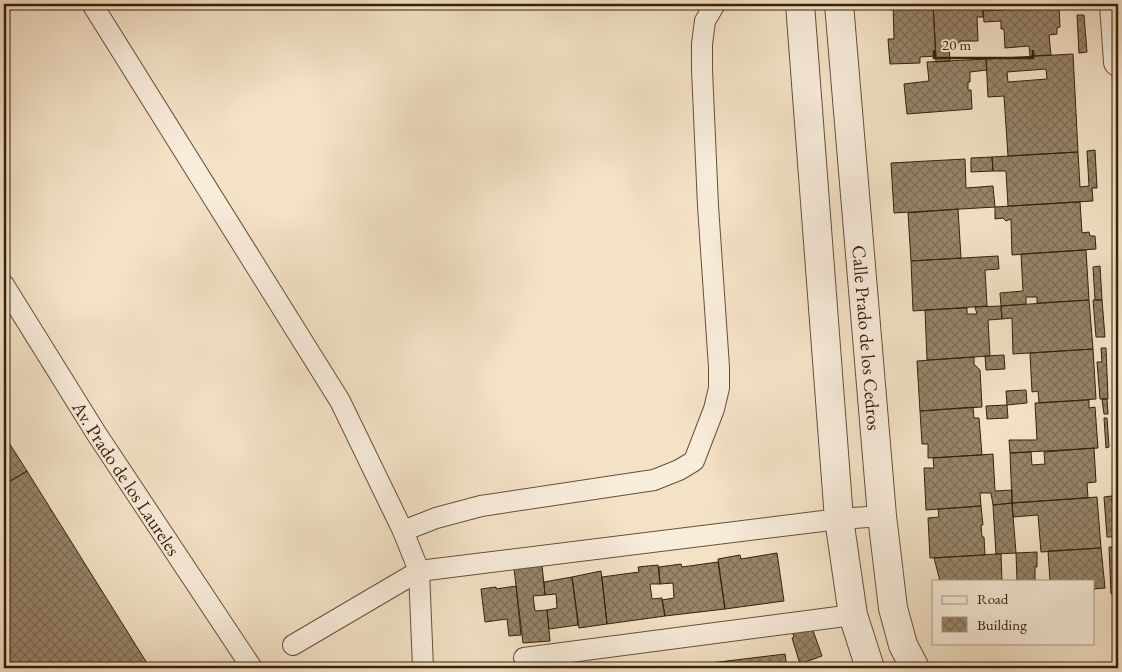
<svg xmlns="http://www.w3.org/2000/svg" width="1122" height="672" font-family="'EB Garamond',serif">
<defs>
<pattern id="building-cross-hatch" width="8" height="8" patternUnits="userSpaceOnUse" patternTransform="scale(1.25)"><rect width="8" height="8" fill="#98856b"/><path d="M0 0l8 8M0 8l8-8" fill="none" stroke="#7d6c56"/></pattern>
</defs>
<rect width="100%" height="100%" fill="#f4e2c7"/>
<filter id="stains"><feTurbulence type="fractalNoise" baseFrequency=".004" numOctaves="4"/><feColorMatrix values="0 0 0 0 .2 0 0 0 0 .09 0 0 0 0 .02 0 0 0 .5 -.17"/></filter>
<radialGradient id="worn" r=".72"><stop offset=".6" stop-color="#630" stop-opacity="0"/><stop offset="1" stop-color="#630" stop-opacity=".3"/></radialGradient>
<path fill="url(#building-cross-hatch)" stroke="#352107" fill-rule="evenodd" d="M893 4H933L936 56 920 57V63L890 64 888 39H894Z
M933 4H983V17H977L978 41H960V45L949 46 950 61 936 62Z
M998 4H1047V7L999 10Z
M1059 6 1060 27 1057 28V34L1049 35 1051 55 1030 56 1029 46 1005 48 1004 29H1001V21L984 22 983 11Z
M1077 15H1084L1087 52 1079 53Z
M1073 54 1078 152 1008 156 1004 96 988 97 986 59ZM1046 69 1047 79 1008 82 1007 72Z
M986 59 987 70 970 72V82H968V90H971L972 109 907 114 904 84 929 81 927 62Z
M1095 150 1097 188H1092L1093 201 1008 206 1006 171H993L992 157 1078 152 1080 187 1089 186 1087 151Z
M992 157 993 171 971 172V158Z
M965 159 966 188 993 186 995 207 894 213 891 163Z
M1080 202 1082 233 1089 232 1090 236H1095L1096 249 1012 255 1011 219 1006 221 1003 218 995 219V207Z
M958 209 961 258 911 261 908 213Z
M1086 250 1089 300 1037 303V297H1026V304L1001 306 1000 293 1023 291 1021 254Z
M998 256 999 269 985 270 987 306 913 311 911 261Z
M1100 266 1102 300H1095L1093 267Z
M1089 300 1093 349 1013 354 1012 318 1002 319 1001 306Z
M1093 300H1102L1105 337H1096Z
M1001 306 1002 319 988 320 990 356 927 360 925 310 967 308V314H977L975 307Z
M1101 348H1106L1108 399H1100L1097 362H1102Z
M1093 349 1096 399 1039 403 1038 391 1032 392 1030 353Z
M1004 355 1005 369 986 370 985 356Z
M974 357V364L980 370 982 407 920 411 917 361Z
M1026 390 1027 403 1007 405 1006 391Z
M1102 399H1107L1108 414H1104Z
M1089 400V408L1095 407 1098 448 1010 453 1009 440H1037L1035 403Z
M1007 405 1008 418 987 419 986 406Z
M973 407 974 418H979L982 455 928 458V444H922L920 411Z
M1104 418H1107L1109 447 1106 448Z
M4 435 27 471 4 485Z
M1094 448 1096 482 1087 483 1088 498 1012 503 1010 453 1031 452 1032 465 1045 464 1044 452Z
M993 454 995 491 1012 490V503L993 505 991 493H980L981 506 926 510 924 468H934L933 458Z
M27 471 150 668H4V485Z
M1112 496 1115 537H1107L1104 497Z
M1097 497 1101 548 1041 552 1038 515 1013 517 1012 503Z
M1012 503 1016 553 996 554 993 505Z
M981 506 983 525H981L982 537H984L985 555 930 558 928 518 939 517 938 509Z
M1109 547H1113L1115 593 1111 594Z
M1101 548 1105 588 1094 589 1093 595V581H1050L1048 551Z
M1037 552V567H1035V581H1017L1016 553Z
M777 553 784 601 725 609 718 559 740 555 741 559Z
M996 554H1001L1002 581H940L934 558Z
M718 562 725 609 665 616 662 600 674 598 673 583 660 584 659 567 681 564 682 567Z
M542 565 545 595 533 596 535 611 547 610 550 641 523 643 514 569Z
M658 565 660 584H650L652 599 662 598 665 616 607 624 602 577 639 572 638 567Z
M601 571 607 624 579 628 572 577Z
M572 577 578 625 549 629 547 610 557 608 556 594 545 595 544 582Z
M516 586 521 635 509 636 507 619 485 622 481 589 496 587V589Z
M810 622 822 656 800 664 792 638 794 637 791 628Z
M785 654 787 668H728L727 661Z
M727 661 728 668H668Z"/>
<g fill="none" stroke-linecap="round" stroke-linejoin="round">
<defs>
<g id="service">
<path d="M92 4 340 401 403 531 419 571 423 668"/>
<path id="s1" d="M4 285 96 433 252 668"/>
<path d="M403 531 436 518 481 506 654 480 679 470 694 461 714 409 719 388V367L708 206 702 70V44L705 21 715 4"/>
<path d="M293 645 419 571 839 519 882 516"/>
<path d="M524 658 853 615"/>
</g>
<g id="minor">
<path d="M800 4 839 519 853 615 870 668"/>
<path id="s2" d="M839 4 882 516 893 608 903 645 915 668"/>
<path d="M1114 4 1118 62"/>
</g>
</defs>
<use href="#service" stroke="#655137" stroke-width="22"/>
<use href="#minor" stroke="#655137" stroke-width="30"/>
<use href="#service" stroke="#f8ecdb" stroke-width="20"/>
<use href="#minor" stroke="#f8ecdb" stroke-width="28"/>
</g>
<g text-anchor="middle" dominant-baseline="central" stroke-width="4" stroke-linejoin="round" paint-order="stroke">
<g font-size="19" fill="#352107" stroke="#f8ecdb">
<text stroke="none"><textPath href="#s2" startOffset="335">Calle Prado de los Cedros</textPath></text>
<text stroke="none"><textPath href="#s1" startOffset="229">Av. Prado de los Laureles</textPath></text>
</g>
</g>
<rect width="1122" height="672" fill="none" stroke="#f4e2c7" stroke-width="20"/>
<rect x="5" y="5" width="1112" height="662" fill="none" stroke="#352107" stroke-width="2.5"/>
<rect x="10" y="10" width="1102" height="652" fill="none" stroke="#352107"/>
<rect x="932" y="580" width="162" height="65" fill="#f8ecdb" stroke="#aa9b86"/>
<rect x="942" y="596" width="25" height="8" fill="#f8ecdb" stroke="#aa9b86"/>
<text x="977" y="604" font-size="15" fill="#352107">Road</text>
<rect x="942" y="617" width="25" height="15" fill="url(#building-cross-hatch)" stroke="#aa9b86"/>
<text x="977" y="630" font-size="15" fill="#352107">Building</text>
<path d="M934 50v8h99v-8" fill="none" stroke="#352107" stroke-width="2.5"/>
<text x="942" y="50" font-size="15" fill="#352107" stroke="#f8ecdb" stroke-width="4" paint-order="stroke">20 m</text>
<rect width="100%" height="100%" filter="url(#stains)"/>
<rect width="100%" height="100%" fill="url(#worn)"/>
</svg>
